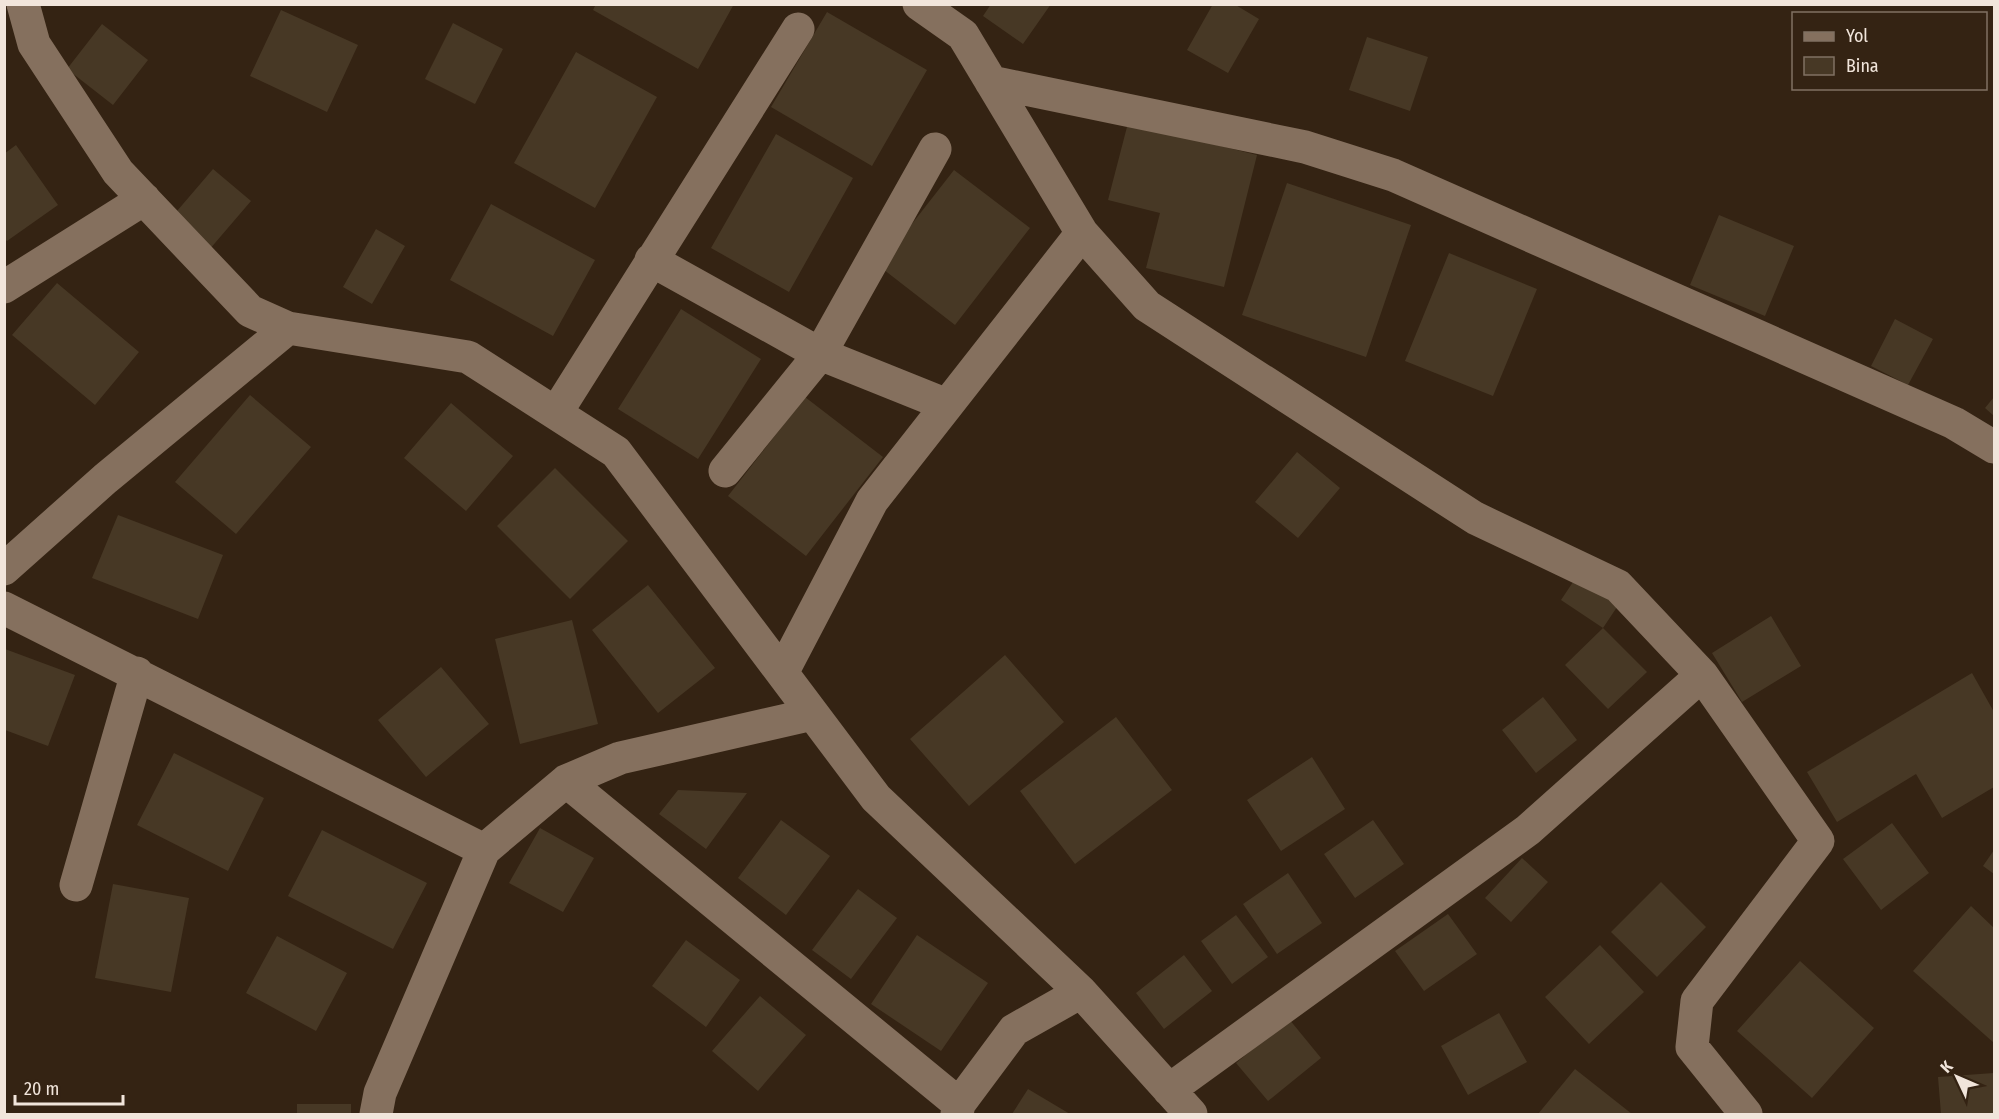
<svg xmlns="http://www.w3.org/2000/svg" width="1999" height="1119" font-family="'Fira Sans Condensed',sans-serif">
<rect width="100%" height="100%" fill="#342313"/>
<path fill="#473825" d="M596 4H734L698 69 593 10Z
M991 4H1051L1023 44 983 16Z
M1213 4H1234L1259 19 1228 73 1187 50Z
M281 10 358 45 327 112 250 76Z
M827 12 927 70 872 166 771 107Z
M453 23 503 49 475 104 425 79Z
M102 24 148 60 113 105 67 69Z
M1367 37 1428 57 1410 111 1349 90Z
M576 52 657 97 595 208 514 163Z
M1128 123 1257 155 1224 287 1146 268 1160 213 1108 200Z
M776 134 853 178 789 292 711 248Z
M16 145 58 205 7 241 4 238V154Z
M213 169 251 201 209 250 171 218Z
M954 170 1030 228 955 325 879 266Z
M1287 183 1411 225 1366 357 1242 315Z
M491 204 595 260 553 336 450 280Z
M1719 215 1794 246 1765 316 1690 285Z
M376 229 405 246 372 304 343 287Z
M1449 253 1537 289 1493 396 1405 361Z
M57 283 139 352 95 405 12 335Z
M681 309 761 359 698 459 618 409Z
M1895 319 1933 339 1908 385 1871 366Z
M250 395 311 447 236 534 175 482Z
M805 397 883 457 806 556 728 496Z
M1994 397V416L1985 408Z
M451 403 513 456 466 511 404 458Z
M1297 452 1340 488 1298 538 1255 502Z
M555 468 628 541 570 599 497 526Z
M118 515 223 555 198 619 92 578Z
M1579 573 1621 601 1603 628 1561 600Z
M648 585 715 668 658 713 592 630Z
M1771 616 1801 666 1742 702 1712 653Z
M572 620 598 724 520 744 495 639Z
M1603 628 1647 672 1608 709 1565 665Z
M5 649 75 675 48 746 5 730Z
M1005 655 1064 722 969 806 910 739Z
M441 667 489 724 426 777 378 720Z
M1972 673 1994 712V787L1942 818 1916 774 1837 822 1807 772Z
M1543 697 1577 740 1536 773 1502 730Z
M1116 717 1172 790 1075 864 1020 791Z
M174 753 264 798 228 871 137 825Z
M1312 757 1345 809 1281 851 1247 800Z
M678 790 747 793 706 849 659 814Z
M781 820 830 856 786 915 738 878Z
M1373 820 1404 864 1355 898 1324 854Z
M1892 823 1929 873 1881 910 1843 859Z
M540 828 594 858 563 912 509 883Z
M322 830 427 883 393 949 288 896Z
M1994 850V874L1983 866Z
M1522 858 1548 882 1511 922 1485 898Z
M1288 873 1322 923 1277 954 1243 904Z
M1661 882 1706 927 1657 977 1611 932Z
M113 884 189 898 171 992 95 978Z
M858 889 897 918 851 979 812 950Z
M1971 906 1994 928V1043L1913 971Z
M1448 914 1477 954 1424 991 1395 951Z
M1236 915 1268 957 1232 984 1201 941Z
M917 935 988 983 941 1051 871 1004Z
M277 936 347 973 316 1031 246 993Z
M686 940 740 980 706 1027 652 986Z
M1600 945 1644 992 1589 1044 1545 997Z
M1184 955 1212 991 1164 1029 1136 993Z
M1800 961 1874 1028 1812 1098 1737 1031Z
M760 996 806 1035 758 1091 712 1051Z
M1499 1013 1527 1062 1468 1095 1441 1046Z
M1289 1019 1321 1058 1268 1101 1236 1063Z
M1575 1069 1632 1114H1538Z
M1994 1073V1114H1941L1938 1077Z
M1028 1089 1070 1114H1012Z
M297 1104H351V1114H297Z"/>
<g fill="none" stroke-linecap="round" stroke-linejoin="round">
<path stroke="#85705e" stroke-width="33" d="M23 4 34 44 118 172 250 311 288 328 468 357 616 452 876 798 1081 992 1191 1114
M919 4 963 35 1082 233 1147 306 1475 518 1618 586 1702 675 1818 841 1697 1001 1692 1047 1746 1114
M991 82 1305 147 1393 175 1954 423 1994 447
M651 260 820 354 947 405
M4 287 144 199
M556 413 798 29
M725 471 820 354 935 149
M4 569 105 479 288 328
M4 608 484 850
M782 673 872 501 1082 233
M566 781 959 1104
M76 885 137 673
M1169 1090 1528 830 1702 675
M376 1114 380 1093 484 850 566 781 620 758 813 714
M957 1114 959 1104 1014 1030 1081 992"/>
</g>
<rect width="1999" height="1119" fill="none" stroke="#f1e5db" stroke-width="12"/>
<rect x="1792" y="12" width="195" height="78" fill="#342313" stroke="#807163" stroke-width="1.5"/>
<rect x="1804" y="32" width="30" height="9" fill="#85705e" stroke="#807163" stroke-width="1.5"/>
<text x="1846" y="42" font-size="18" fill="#f1e5db">Yol</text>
<rect x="1804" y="57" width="30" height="18" fill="#473825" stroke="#807163" stroke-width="1.5"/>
<text x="1846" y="72" font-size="18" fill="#f1e5db">Bina</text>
<g transform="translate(1957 1077) rotate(314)" stroke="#342313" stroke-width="4.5" paint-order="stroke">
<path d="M0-4.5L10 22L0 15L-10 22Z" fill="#f1e5db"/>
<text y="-9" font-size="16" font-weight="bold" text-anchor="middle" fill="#f1e5db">K</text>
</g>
<path d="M15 1095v9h108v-9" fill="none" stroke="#f1e5db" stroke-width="3"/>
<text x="24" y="1095" font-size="18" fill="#f1e5db" stroke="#342313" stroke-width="4.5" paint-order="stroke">20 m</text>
</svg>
